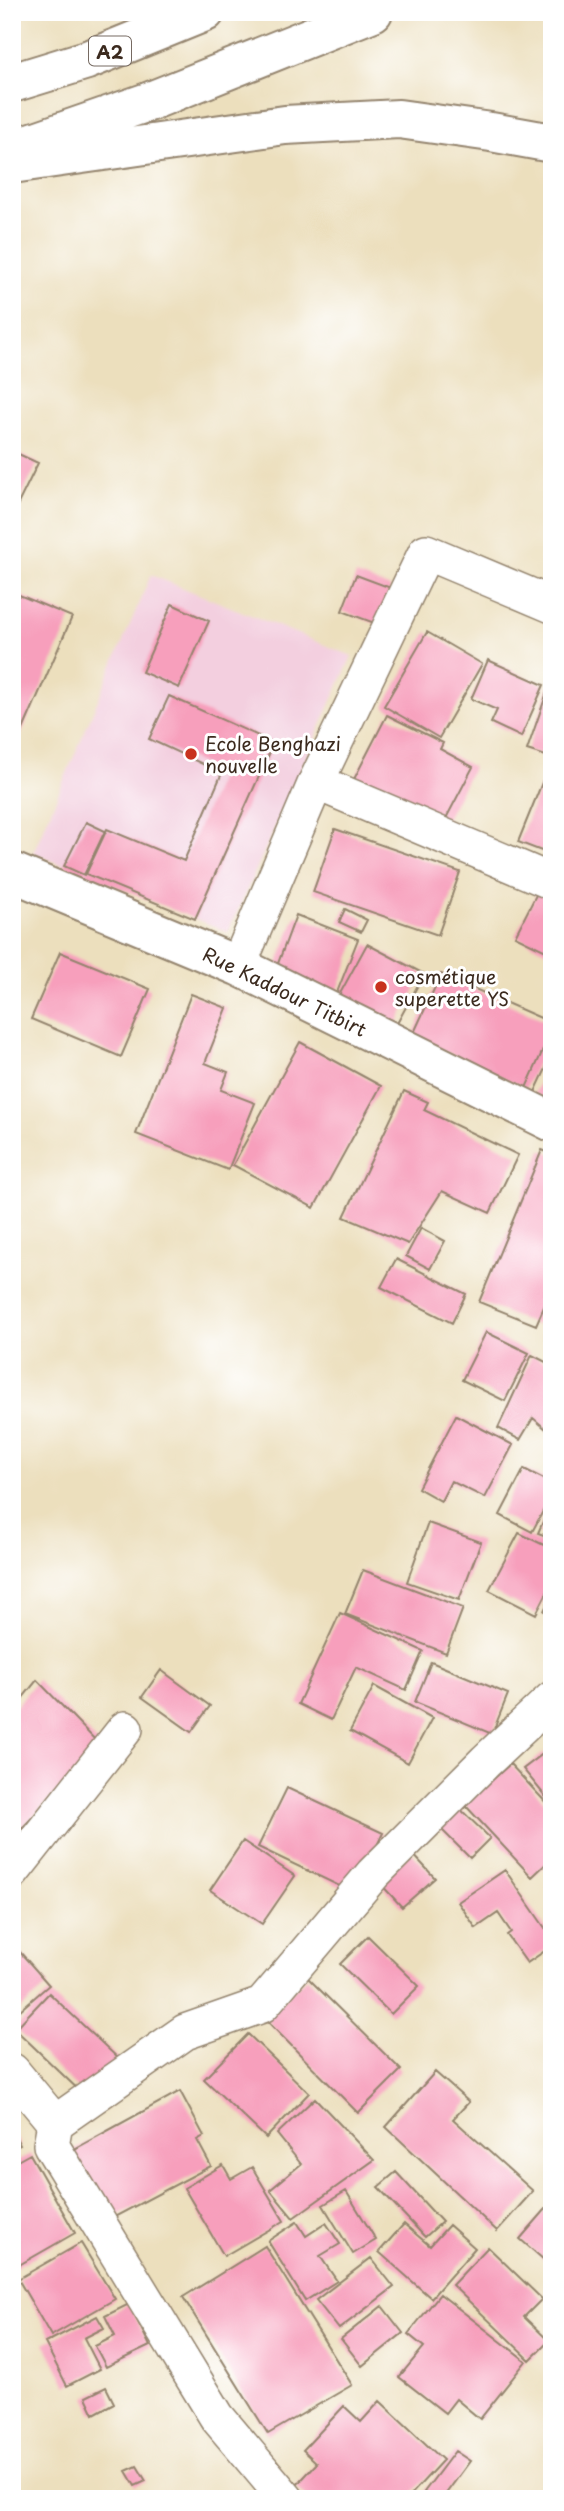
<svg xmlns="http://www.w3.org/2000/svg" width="564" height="2511" font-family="'Playpen Sans',sans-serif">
<rect width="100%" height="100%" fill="#fff"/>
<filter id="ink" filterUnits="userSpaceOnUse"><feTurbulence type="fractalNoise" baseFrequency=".0143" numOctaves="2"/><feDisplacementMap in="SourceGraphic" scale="14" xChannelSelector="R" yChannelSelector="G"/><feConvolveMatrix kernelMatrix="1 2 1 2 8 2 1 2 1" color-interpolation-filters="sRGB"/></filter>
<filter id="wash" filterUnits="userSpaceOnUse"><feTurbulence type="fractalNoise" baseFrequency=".00686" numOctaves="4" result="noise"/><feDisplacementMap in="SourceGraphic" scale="28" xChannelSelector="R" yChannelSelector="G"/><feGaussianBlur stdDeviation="1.57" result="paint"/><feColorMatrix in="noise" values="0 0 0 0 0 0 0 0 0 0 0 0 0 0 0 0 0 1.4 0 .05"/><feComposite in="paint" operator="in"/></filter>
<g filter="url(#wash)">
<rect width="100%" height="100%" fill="#ecdfbd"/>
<path fill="#f3cfdf" d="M151 575 352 656 228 932 33 853Z"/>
<g id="blocks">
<path fill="#f79fbc" d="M12 451 38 463 12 516Z
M356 575 391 588 377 624 342 611Z
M12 592 72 617 12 755Z
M172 604 209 621 179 688 142 672Z
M427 632 482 664 439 738 384 706Z
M488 660 544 685 521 737 491 723 497 710 471 699Z
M551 681H552V758L527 750Z
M169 696 274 743 195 919 86 874 107 829 184 861 222 773 149 739Z
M387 715 443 743 440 749 473 767 441 828 352 783Z
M548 768 552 769V855L518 842Z
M86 822 105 831 84 875 64 866Z
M335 829 460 872 438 935 313 892Z
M539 889 552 896V954L515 936Z
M345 909 367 920 361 932 339 922Z
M296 915 358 939 334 1000 273 977Z
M367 944 424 974 394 1029 337 999Z
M60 952 150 989 121 1057 31 1019Z
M441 974 552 1023V1030L526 1088 412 1037Z
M191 994 227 1008 205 1063 228 1072 221 1090 255 1103 228 1170 136 1134Z
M300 1042 381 1086 314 1208 233 1165Z
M552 1056V1102L534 1094Z
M404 1091 428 1102 424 1110 518 1155 490 1213 442 1191 408 1244 344 1217Z
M542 1150 552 1154V1289L536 1325 479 1302Z
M421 1228 445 1241 430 1269 406 1256Z
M396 1259 466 1294 452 1323 381 1287Z
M486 1332 529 1353 505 1401 462 1380Z
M532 1355 552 1365V1434L533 1418 520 1440 498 1428Z
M456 1415 513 1445 485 1498 451 1481 441 1501 418 1488Z
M524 1469 552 1483V1494L532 1532 500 1515Z
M552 1501V1538L538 1533Z
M428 1523 481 1542 459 1600 407 1582Z
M519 1533 552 1549V1583L536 1614 489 1590Z
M363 1570 463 1608 446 1653 345 1614Z
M552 1594V1614L544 1611Z
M340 1613 423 1651 406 1690 356 1667 331 1720 298 1704Z
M431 1662 508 1694 492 1734 415 1702Z
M161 1670 210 1706 191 1732 142 1697Z
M37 1680 102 1747 22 1828 12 1819V1711Z
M374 1686 432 1718 408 1763 350 1731Z
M544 1753 552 1763V1800L550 1802 523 1769Z
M510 1764 552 1809V1858L532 1877 465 1805Z
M287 1788 383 1833 354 1893 258 1847Z
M455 1804 490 1838 470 1858 435 1823Z
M243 1841 295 1876 262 1924 210 1890Z
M411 1852 435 1878 402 1907 378 1881Z
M505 1870 552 1938V1946L527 1963 507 1935 511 1932 498 1913 476 1928 458 1902Z
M368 1936 419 1986 391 2014 340 1964Z
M12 1943 49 1985 12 2017Z
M307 1977 401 2070 358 2113 264 2018Z
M49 1993 120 2060 85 2096 15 2029Z
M248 2034 309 2093 266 2138 204 2079Z
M435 2072 469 2102 453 2119 533 2191 497 2231 386 2127Z
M180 2091 204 2136 197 2140 211 2166 107 2221 69 2152Z
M315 2098 374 2160 293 2218 270 2190 301 2164 277 2134Z
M12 2130 20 2145 12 2149Z
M30 2154 75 2233 12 2269V2164Z
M223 2165 231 2179 252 2167 284 2221 224 2256 184 2188Z
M396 2172 442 2222 425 2237 378 2187Z
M346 2191 376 2240 353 2254 323 2205Z
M552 2202V2267L520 2239Z
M297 2222 306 2236 326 2223 340 2244 320 2256 337 2281 305 2301 268 2241Z
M404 2224 430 2246 449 2225 475 2248 431 2298 379 2252Z
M81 2243 115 2299 51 2336 18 2279Z
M265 2246 352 2385 268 2434 183 2297Z
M488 2247 542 2299 524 2317 549 2341 530 2360 452 2285Z
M371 2258 394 2287 339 2329 316 2300Z
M440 2294 526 2361 480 2419 456 2399 445 2413 399 2377 424 2347 408 2334Z
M129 2304 150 2346 106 2367 95 2346 115 2336 105 2316Z
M382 2306 403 2333 362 2366 341 2339Z
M97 2316 104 2328 84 2338 100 2369 67 2386 45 2343Z
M106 2387 114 2403 94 2414 86 2397Z
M380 2401 443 2460 407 2499H309L295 2487 317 2463 303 2450 344 2406 361 2422Z
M455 2451 470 2461 442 2499H433L424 2492Z
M137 2466 146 2481 135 2486 126 2471Z"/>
</g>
</g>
<g filter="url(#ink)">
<use href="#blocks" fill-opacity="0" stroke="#94846e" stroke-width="2"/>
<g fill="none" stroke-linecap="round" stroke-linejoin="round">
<defs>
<path id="street" d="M316 782 552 882
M238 966 316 782 426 552 552 605
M12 1872 125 1729
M12 2071 55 2123 51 2145 217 2417 286 2499
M55 2123 185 2032 262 2005 373 1874 486 1761 552 1699"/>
<path id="secondary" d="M12 872 238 966 552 1122"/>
<path id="highway" d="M12 83 87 60 205 12
M24 145 148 102 373 12
M12 164 285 125 399 119 491 132 552 143"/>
</defs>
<use href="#street" stroke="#94846e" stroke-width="38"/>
<use href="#secondary" stroke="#94846e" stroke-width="42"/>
<use href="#highway" stroke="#94846e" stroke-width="42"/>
<use href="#street" stroke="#fff" stroke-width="35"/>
<use href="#secondary" stroke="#fff" stroke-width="38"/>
<use href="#highway" stroke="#fff" stroke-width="38"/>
</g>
</g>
<g fill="#c8321e" stroke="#fff" stroke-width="2.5">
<circle cx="191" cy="754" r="7"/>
<circle cx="381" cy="987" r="7"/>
</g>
<g text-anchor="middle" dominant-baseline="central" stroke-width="6" stroke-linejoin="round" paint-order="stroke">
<rect fill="#fff" stroke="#766a62" stroke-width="2" x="89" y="36.5" width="42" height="29" rx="5"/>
<g font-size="18" font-weight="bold" fill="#3b2a1e">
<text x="110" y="51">A2</text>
</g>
<g font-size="19" fill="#3b2a1e" stroke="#fff" text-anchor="start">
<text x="205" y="743">Ecole Benghazi<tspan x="205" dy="22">nouvelle</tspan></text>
<text x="395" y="976">cosmétique<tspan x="395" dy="22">superette YS</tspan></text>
</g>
<g font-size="19" fill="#3b2a1e" stroke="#fff">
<text transform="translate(285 991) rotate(26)">Rue Kaddour Titbirt</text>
</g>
</g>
<rect width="564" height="2511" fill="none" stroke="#fff" stroke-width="42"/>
</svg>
